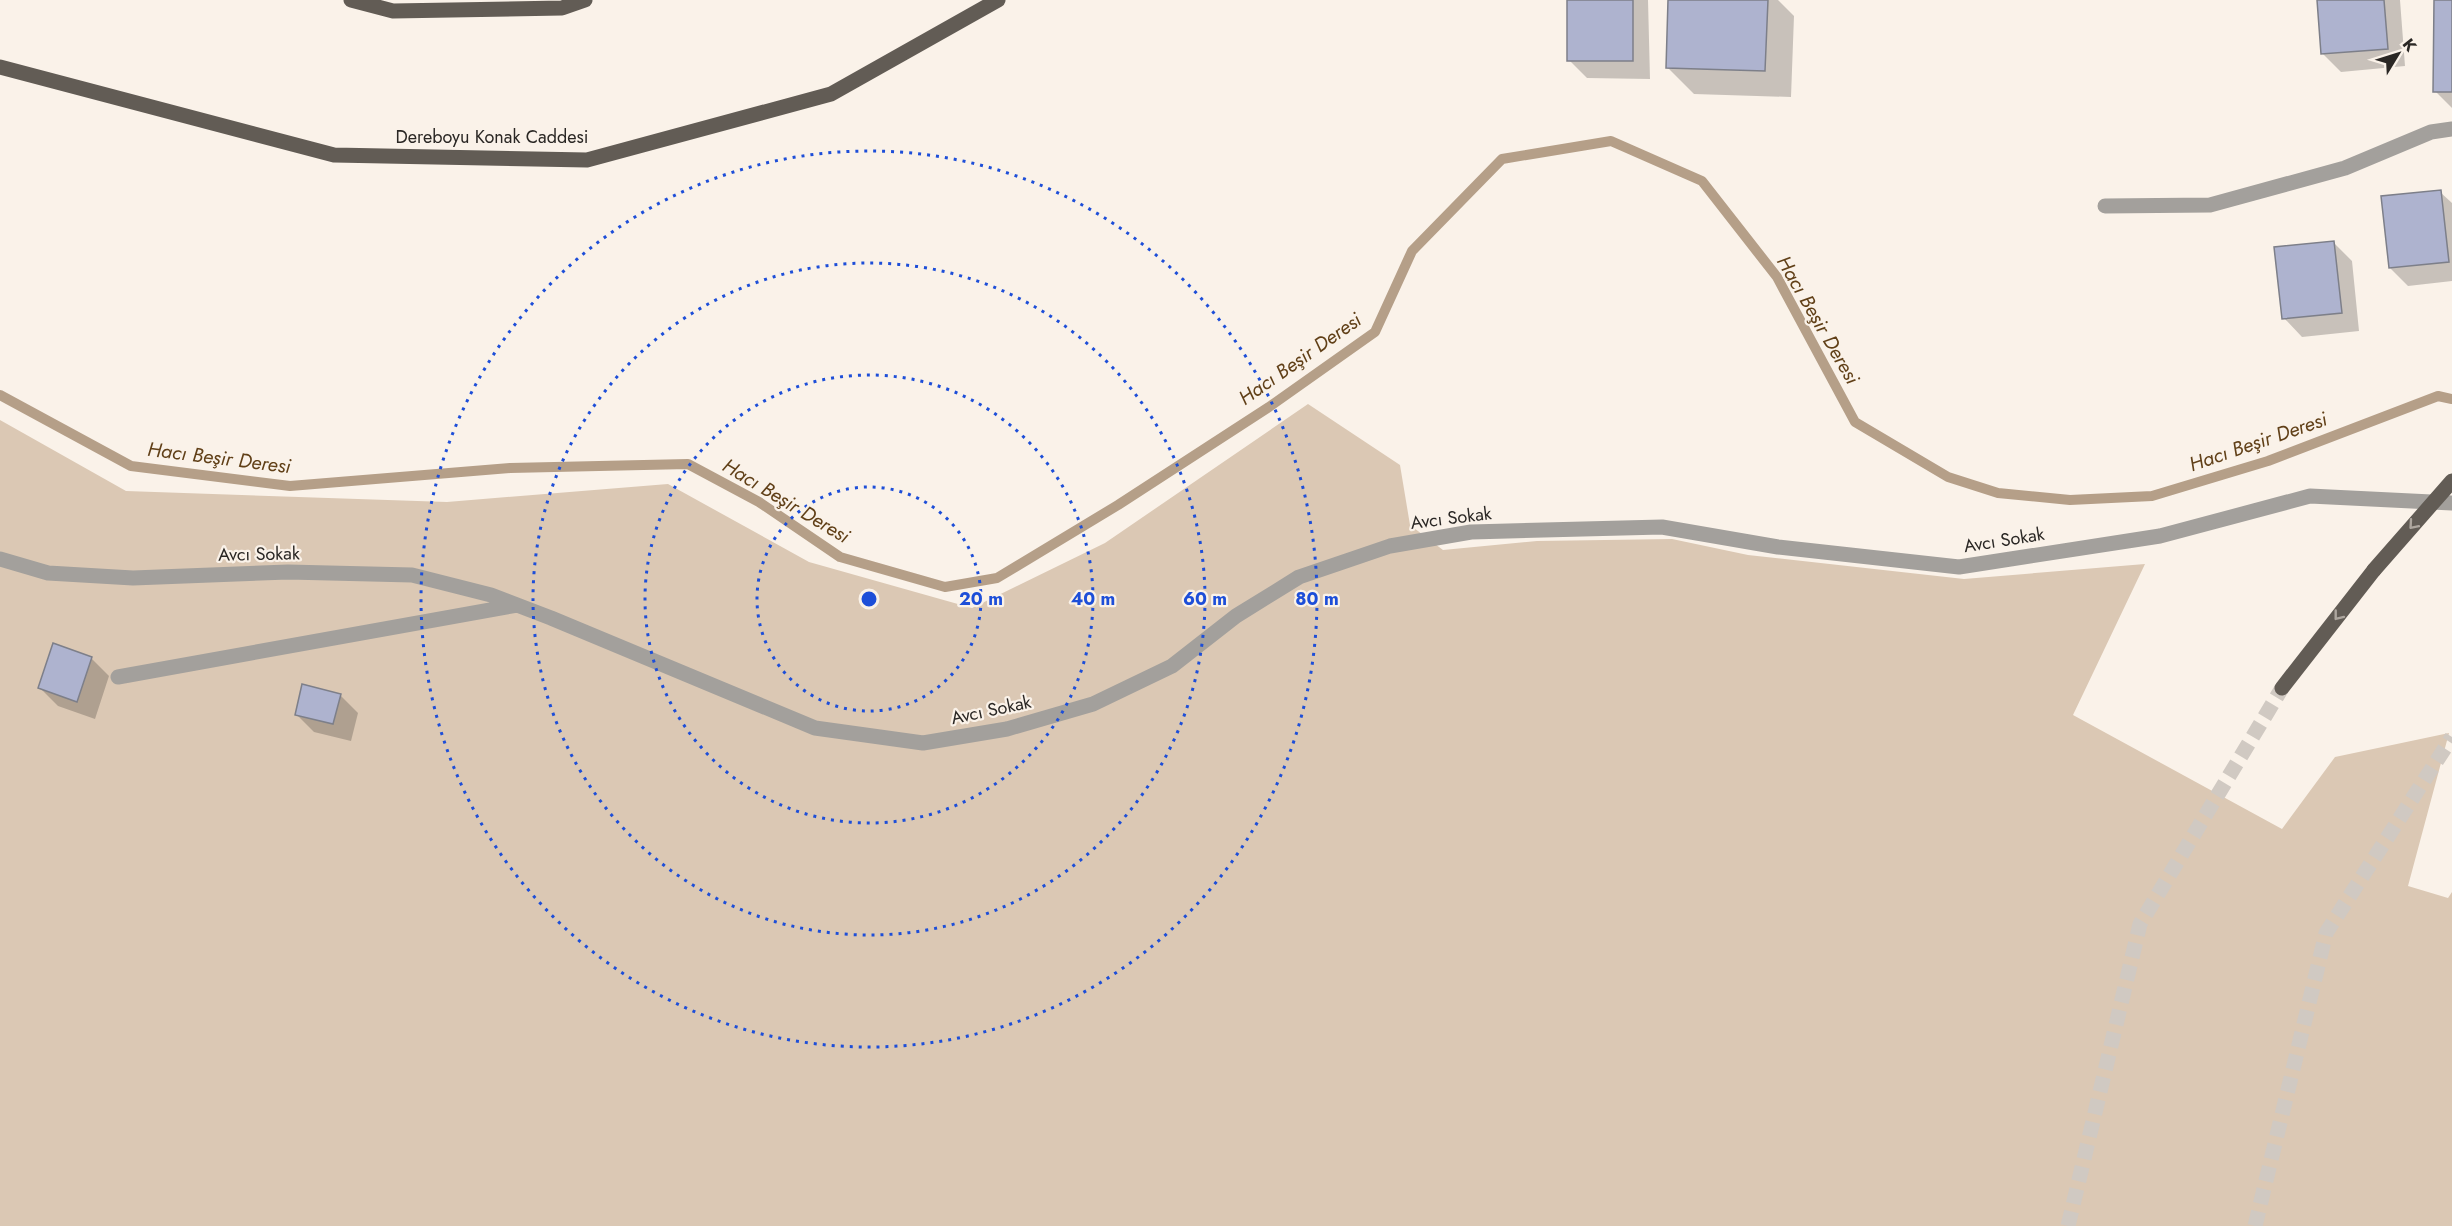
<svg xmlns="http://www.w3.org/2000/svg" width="2452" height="1226" font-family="Jost,sans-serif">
<rect width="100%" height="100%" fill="#faf2e9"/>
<path fill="#dbc8b4" d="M1308 404 1400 465 1410 525 1443 550 1537 541 1672 539 1748 555 1964 579 2145 564 2073 715 2282 829 2335 757 2449 733 2408 886 2448 898 2452 892V1226H0V420L126 491 447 502 668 484 809 562 972 608 1105 543Z"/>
<path fill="#0003" d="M1569 0H1648L1650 79 1587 78 1569 60Z
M1669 0H1778L1794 16 1791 97 1694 94 1667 67Z
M2318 0H2400L2405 66 2341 72 2323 54Z
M2435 0H2452V108L2435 91Z
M2440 192 2452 203V281L2408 286 2390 268Z
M2334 243 2352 261 2359 331 2302 337 2284 318Z
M91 658 109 676 95 719 58 706 40 688Z
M340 695 358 713 351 741 314 732 296 714Z"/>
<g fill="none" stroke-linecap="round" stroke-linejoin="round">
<path stroke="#b59f88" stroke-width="10" d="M0 395 131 466 290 486 510 468 688 464 759 502 840 557 945 587 997 578 1118 505 1269 407 1375 332 1412 251 1502 159 1611 141 1702 181 1777 277 1855 422 1948 477 1998 493 2070 500 2152 496 2268 461 2438 396 2452 399"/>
</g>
<path fill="#aeb3cf" stroke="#7d7f89" stroke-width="1.5" d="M1567 0H1633V61H1567Z
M1668 0H1768L1765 71 1666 68Z
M2317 0H2384L2388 49 2321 54Z
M2434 0H2452V92H2433Z
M2441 190 2449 262 2389 268 2381 196Z
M2334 241 2342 313 2282 319 2274 247Z
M53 643 92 657 77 702 38 688Z
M302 684 341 694 333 724 295 715Z"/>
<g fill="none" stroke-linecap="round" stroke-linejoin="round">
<path stroke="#d0c9c2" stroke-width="15" stroke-dasharray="15 8" stroke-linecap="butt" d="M2068 1226 2140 924 2282 688
M2255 1226 2326 933 2452 737"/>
<path stroke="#a3a09c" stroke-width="15" d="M2105 206 2210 205 2345 168 2431 132 2452 129
M0 559 48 573 133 578 288 572 412 575 491 595 551 618 815 728 923 743 1007 729 1093 704 1172 666 1236 616 1299 577 1390 546 1471 532 1662 527 1778 547 1959 567 2160 536 2310 496 2452 503
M118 677 517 605"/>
<path stroke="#625c55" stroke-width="15" d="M351 0 393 11 562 8 585 0
M0 67 334 155 587 160 831 94 998 0
M2282 688 2374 570"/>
<path stroke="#625c55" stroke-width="15" d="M2374 570 2452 481"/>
</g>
<defs><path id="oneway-chevron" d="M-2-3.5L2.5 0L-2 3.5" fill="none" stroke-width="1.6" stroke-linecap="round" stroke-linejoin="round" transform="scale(1.5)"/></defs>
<g stroke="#aea79f">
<use href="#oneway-chevron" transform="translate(2413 525) rotate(131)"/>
<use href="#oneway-chevron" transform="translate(2338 616) rotate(128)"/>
</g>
<g fill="none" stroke="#1d4ed8" stroke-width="3" stroke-dasharray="3 6">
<circle cx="869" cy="599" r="112"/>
<circle cx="869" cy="599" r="224"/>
<circle cx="869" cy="599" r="336"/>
<circle cx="869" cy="599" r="448"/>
</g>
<g text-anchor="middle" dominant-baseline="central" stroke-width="4.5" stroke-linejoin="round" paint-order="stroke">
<g font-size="18" fill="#2a2724" stroke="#faf2e9">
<text x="492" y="137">Dereboyu Konak Caddesi</text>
<text transform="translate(1451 518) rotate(-7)">Avcı Sokak</text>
<text transform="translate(2004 540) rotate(-9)">Avcı Sokak</text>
<text transform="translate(259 554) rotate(-1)">Avcı Sokak</text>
<text transform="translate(991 710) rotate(-12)">Avcı Sokak</text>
</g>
<g font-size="20" font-style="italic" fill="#614018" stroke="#faf2e9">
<text transform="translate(1818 320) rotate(60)">Hacı Beşir Deresi</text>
<text transform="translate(1300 359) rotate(-35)">Hacı Beşir Deresi</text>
<text transform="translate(2258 442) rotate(-19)">Hacı Beşir Deresi</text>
<text transform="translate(219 458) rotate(7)">Hacı Beşir Deresi</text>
<text transform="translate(786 501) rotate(31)">Hacı Beşir Deresi</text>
</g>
</g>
<circle cx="869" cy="599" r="9" fill="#1d4ed8" stroke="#faf2e9" stroke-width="3"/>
<g font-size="18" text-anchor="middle" font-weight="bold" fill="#1d4ed8" stroke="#faf2e9" stroke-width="4.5" stroke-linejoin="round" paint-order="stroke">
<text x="981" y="605">20 m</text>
<text x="1093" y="605">40 m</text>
<text x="1205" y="605">60 m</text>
<text x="1317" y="605">80 m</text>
</g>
<g transform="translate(2398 54) rotate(52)" stroke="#faf2e9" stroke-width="4.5" paint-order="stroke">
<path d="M0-4.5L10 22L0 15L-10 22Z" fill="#2a2724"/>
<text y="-9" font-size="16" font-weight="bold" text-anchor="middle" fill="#2a2724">K</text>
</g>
</svg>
